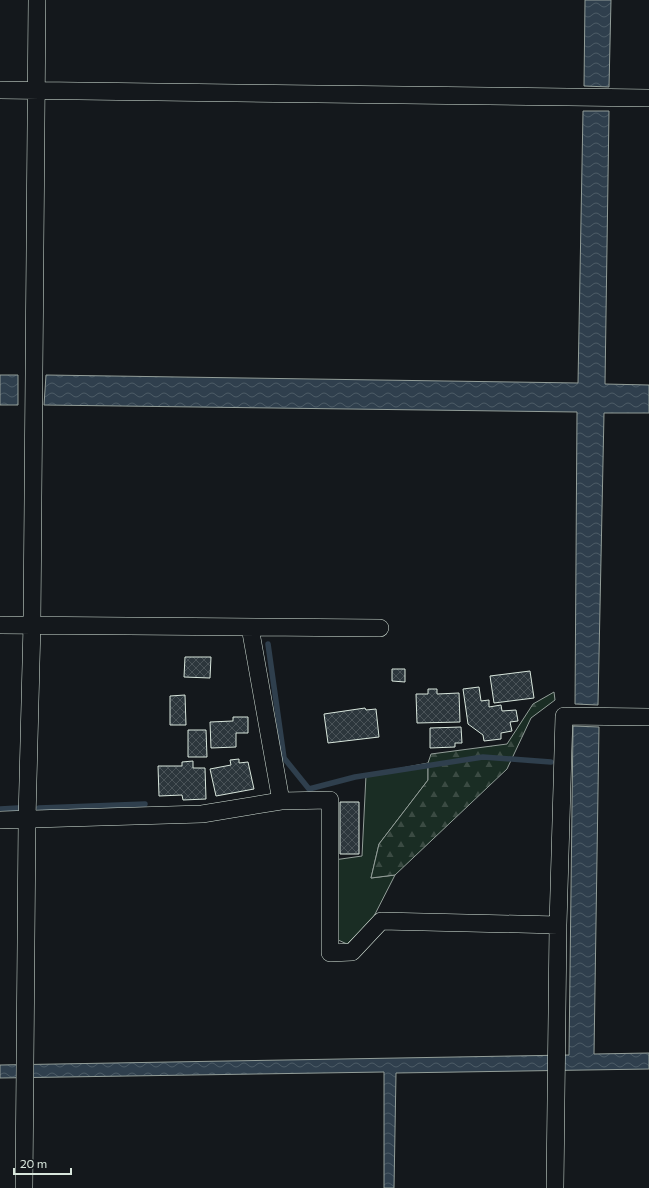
<svg xmlns="http://www.w3.org/2000/svg" width="649" height="1188" font-family="Commissioner,sans-serif">
<defs>
<pattern id="forest-firs" width="22" height="20" patternUnits="userSpaceOnUse"><rect width="22" height="20" fill="#1a2d24"/><path d="M5 1l3.5 6h-7zM16 11l3.5 6h-7z" fill="#3b4b43"/></pattern>
<pattern id="water-waves" width="16" height="10" patternUnits="userSpaceOnUse"><rect width="16" height="10" fill="#2f3f4d"/><path d="M0 5q4-4 8 0t8 0" fill="none" stroke="#4c5b66"/></pattern>
<pattern id="building-cross-hatch" width="8" height="8" patternUnits="userSpaceOnUse"><rect width="8" height="8" fill="#2c363c"/><path d="M0 0l8 8M0 8l8-8" fill="none" stroke="#4a5358"/></pattern>
</defs>
<rect width="100%" height="100%" fill="#14181c"/>
<path fill="#1a2d24" stroke="#939e99" d="M428 763V780L379 844 371 878 395 875 371 922 347 944 336 939 334 860 362 856 366 775Z"/>
<path fill="url(#forest-firs)" stroke="#939e99" d="M554 692 555 700 531 718 507 769 395 875 371 878 379 844 428 780V763L431 754 507 744 533 704Z"/>
<path fill="url(#water-waves)" stroke="#939e99" d="M585 0H611L609 87 584 86Z
M583 111H609L605 384 649 385V413H604L598 705 575 704 577 412 44 405 46 375 578 383Z
M0 375H18V405H0Z
M573 726 599 727 594 1054 649 1053V1069L396 1073 394 1188H384V1072L0 1078V1065L569 1055Z"/>
<g fill="none" stroke-linecap="round" stroke-linejoin="round">
<path stroke="#2f3f4d" stroke-width="5.5" d="M268 644 284 758 309 789 355 777 483 757 551 762
M39 808 145 804
M0 809 18 808"/>
</g>
<path fill="url(#building-cross-hatch)" stroke="#d8e6dc" d="M185 657H211L210 678 184 677Z
M392 669H405V682L392 681Z
M530 671 534 698 494 703 490 676Z
M479 687 481 701 489 700V707L501 705 502 711 516 710 518 721 510 722 512 731 501 733V739L484 741 483 735 468 724 463 689Z
M428 689H437V694L459 693 460 722 417 723 416 694H428Z
M185 695 186 725H170V696Z
M365 708 366 710 376 709 379 737 328 743 324 714Z
M233 717H248V733H236V747L211 748 210 722 233 721Z
M461 727 462 743H455V747L430 748V728Z
M188 730H206L207 757H188Z
M239 759V763L248 762 254 789 216 796 210 769 231 765 230 760Z
M193 761V768H205L206 799 183 800 182 795 159 796 158 766H182V762Z
M340 802H359V854H340Z"/>
<g fill="none" stroke-linecap="round" stroke-linejoin="round">
<defs>
<path id="street" d="M0 90 649 98
M0 625 380 628
M250 627 281 801
M0 820 202 814 281 801 330 800V953L352 952 381 921 558 925
M24 1188 27 820 32 624 37 0
M555 1188 558 925 564 716 649 717"/>
</defs>
<use href="#street" stroke="#d8e6dc" stroke-width="18"/>
<use href="#street" stroke="#14181c" stroke-width="17"/>
</g>
<path d="M14 1168v6h57v-6" fill="none" stroke="#d8e6dc" stroke-width="2"/>
<text x="20" y="1168" font-size="12" fill="#d8e6dc" stroke="#14181c" stroke-width="3" paint-order="stroke">20 m</text>
</svg>
